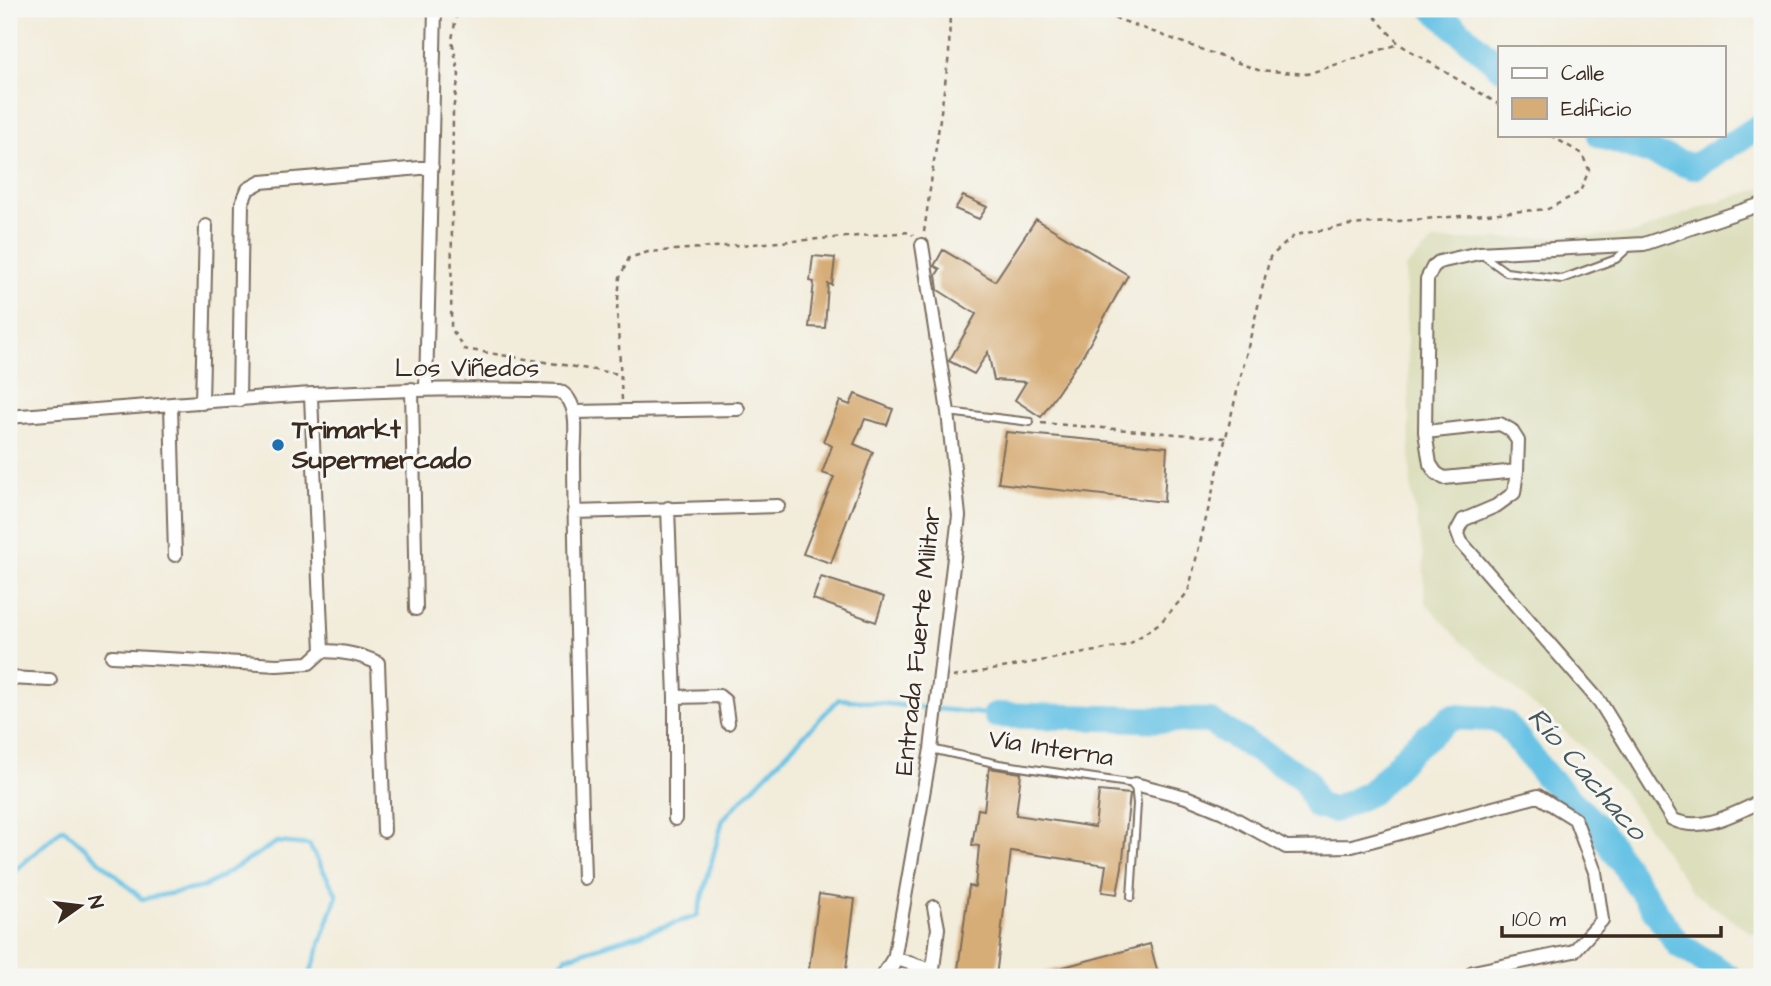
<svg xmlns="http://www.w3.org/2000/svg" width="1771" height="986" font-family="'Architects Daughter',sans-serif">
<rect width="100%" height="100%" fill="#f6f6f2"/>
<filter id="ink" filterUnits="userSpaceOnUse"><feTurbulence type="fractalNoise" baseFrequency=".0143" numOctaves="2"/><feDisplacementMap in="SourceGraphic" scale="14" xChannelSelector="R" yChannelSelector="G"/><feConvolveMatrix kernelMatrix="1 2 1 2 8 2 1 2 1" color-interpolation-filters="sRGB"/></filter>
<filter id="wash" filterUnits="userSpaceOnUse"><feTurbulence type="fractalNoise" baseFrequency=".00686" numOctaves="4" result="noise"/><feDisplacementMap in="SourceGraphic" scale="28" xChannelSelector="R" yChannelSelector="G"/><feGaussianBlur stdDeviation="1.57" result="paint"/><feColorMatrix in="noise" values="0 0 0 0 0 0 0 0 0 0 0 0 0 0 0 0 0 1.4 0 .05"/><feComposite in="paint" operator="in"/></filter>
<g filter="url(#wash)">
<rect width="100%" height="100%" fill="#f2ecda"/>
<path fill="#dcdebc" d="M1762 188V933H1751L1694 893 1621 789 1581 746 1462 643 1425 602 1423 555 1411 490 1405 268 1433 241 1634 234 1703 206Z"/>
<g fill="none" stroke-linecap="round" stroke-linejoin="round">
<path stroke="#67c3e5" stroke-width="4.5" d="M9 876 63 828 142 899 204 887 277 842 309 845 337 895 309 977
M548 977 567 957 697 916 723 819 839 699 996 715"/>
<path stroke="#67c3e5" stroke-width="26" d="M1434 9 1500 67
M1600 135 1693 167 1762 125
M996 715 1209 721 1305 779 1317 806 1334 810 1372 792 1412 749 1452 717 1493 719 1506 724 1547 777 1600 830 1678 944 1729 977"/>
</g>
<g id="blocks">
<path fill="#d7ad77" d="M963 196 987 207 979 219 955 209Z
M1036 219 1128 275 1085 352 1041 417 1015 400 1026 382 994 380 988 352 974 374 949 361 976 314 938 290 936 275 940 269 934 266 943 250 995 281Z
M813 256 835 258 832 285 828 284 825 328 809 327 814 282 810 281Z
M855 394 893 409 887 425 865 419 854 444 873 452 831 563 803 554 834 477 822 473 832 446 823 441 840 401 850 405Z
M1006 432 1167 447 1164 502 998 483Z
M821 577 884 597 876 622 813 599Z
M989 768 1021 773 1016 815 1095 827 1099 791 1130 794 1122 867 1117 894 1102 892 1106 865 1011 851 996 977H957L969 886 975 887 979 846 972 845 978 809 984 810Z
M819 894 855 899 845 977H808Z
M1150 944 1159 977H1042L1041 973Z"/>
</g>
</g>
<g filter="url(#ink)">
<use href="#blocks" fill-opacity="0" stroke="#7b6e60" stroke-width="2"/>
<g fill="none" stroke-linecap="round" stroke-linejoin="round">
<defs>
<path id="service" d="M1481 254 1506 272 1562 279 1616 259 1630 246
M948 412 1030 422
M931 749 999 764 1135 784 1137 804 1131 897"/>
<path id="minor" d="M1762 204 1644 244 1479 253 1439 262 1433 267 1427 279 1425 432 1430 464 1436 473 1444 478 1517 471 1514 493 1496 506 1463 520 1457 531 1461 542 1600 702 1672 819C1701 834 1735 813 1762 801
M412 389 416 609
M426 389 435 9
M311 396 322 651
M239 400 242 203 248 189 261 182 432 167
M202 403 206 226
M171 405 175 555
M574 412 738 409
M9 417C192 403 376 383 559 391 582 402 574 440 574 460 575 600 580 739 584 878
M1425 432 1500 424 1511 430 1518 441 1517 471
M668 508 675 697V819
M574 512 778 506
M112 656 277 665 309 663 322 651C342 651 360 654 378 663L384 831
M9 678 50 680
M675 697 719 696 725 701 728 723
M1135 784 1186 797 1223 812 1286 847 1352 846 1538 796 1575 819 1595 872 1602 920 1574 951 1473 972 1469 977
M894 958 931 970
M882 977 893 959
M891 977 931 749 959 516 948 412 922 245
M932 977 938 928 934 907"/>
</defs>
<use href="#service" stroke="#7b6e60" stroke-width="10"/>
<use href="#minor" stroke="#7b6e60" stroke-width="16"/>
<path stroke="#7b6e60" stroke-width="2.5" stroke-dasharray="5 5" stroke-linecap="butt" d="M467 9 456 17 452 40 459 75 453 110 451 328 464 349 619 374
M1075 9 1115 18 1258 70 1307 74 1399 44
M1368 9 1399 44 1500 105
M924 232 949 55 950 9
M622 400 617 310 620 277 629 258 648 252 898 233 910 232 913 235
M1041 423 1226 438
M953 677 1128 645 1161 622 1188 592 1270 257 1295 235 1350 225 1548 209 1580 192 1589 170 1582 154 1550 135"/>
<use href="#service" stroke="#fff" stroke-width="6"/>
<use href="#minor" stroke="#fff" stroke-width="12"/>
</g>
</g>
<circle fill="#1f6fb2" stroke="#f6f6f2" stroke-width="2.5" cx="278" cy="445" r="7"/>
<g text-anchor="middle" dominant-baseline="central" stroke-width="6" stroke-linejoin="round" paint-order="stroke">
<g font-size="26" fill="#3b2a1e" stroke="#f6f6f2">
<text x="467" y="368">Los Viñedos</text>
<text transform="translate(918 641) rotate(-84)">Entrada Fuerte Militar</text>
<text transform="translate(1051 748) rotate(9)">Vía Interna</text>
</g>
<g font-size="26" font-weight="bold" fill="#3b2a1e" stroke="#f6f6f2" text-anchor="start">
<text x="292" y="430">Trimarkt<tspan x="292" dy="30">Supermercado</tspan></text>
</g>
<g font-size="28" font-style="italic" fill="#48585a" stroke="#f6f6f2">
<text transform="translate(1587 774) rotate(49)">Río Cachaco</text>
</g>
</g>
<rect width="1771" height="986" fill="none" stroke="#f6f6f2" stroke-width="35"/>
<rect x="1498" y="46" width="228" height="91" fill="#f6f6f2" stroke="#aba49d" stroke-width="2"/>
<rect x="1512" y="68" width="35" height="10" fill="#ffffff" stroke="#aba49d" stroke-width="2"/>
<text x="1561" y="80" font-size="21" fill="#3b2a1e">Calle</text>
<rect x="1512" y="98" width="35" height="21" fill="#d7ad77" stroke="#aba49d" stroke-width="2"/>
<text x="1561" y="116" font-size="21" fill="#3b2a1e">Edificio</text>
<g transform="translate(80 906) rotate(76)" stroke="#f6f6f2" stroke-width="5" paint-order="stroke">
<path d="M0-5L12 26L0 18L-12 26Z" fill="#3b2a1e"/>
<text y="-10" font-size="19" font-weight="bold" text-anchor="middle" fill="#3b2a1e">N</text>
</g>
<path d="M1502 926v10h219v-10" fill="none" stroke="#3b2a1e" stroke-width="3.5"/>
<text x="1512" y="926" font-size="21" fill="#3b2a1e" stroke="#f6f6f2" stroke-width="5" paint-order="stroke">100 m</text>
</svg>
